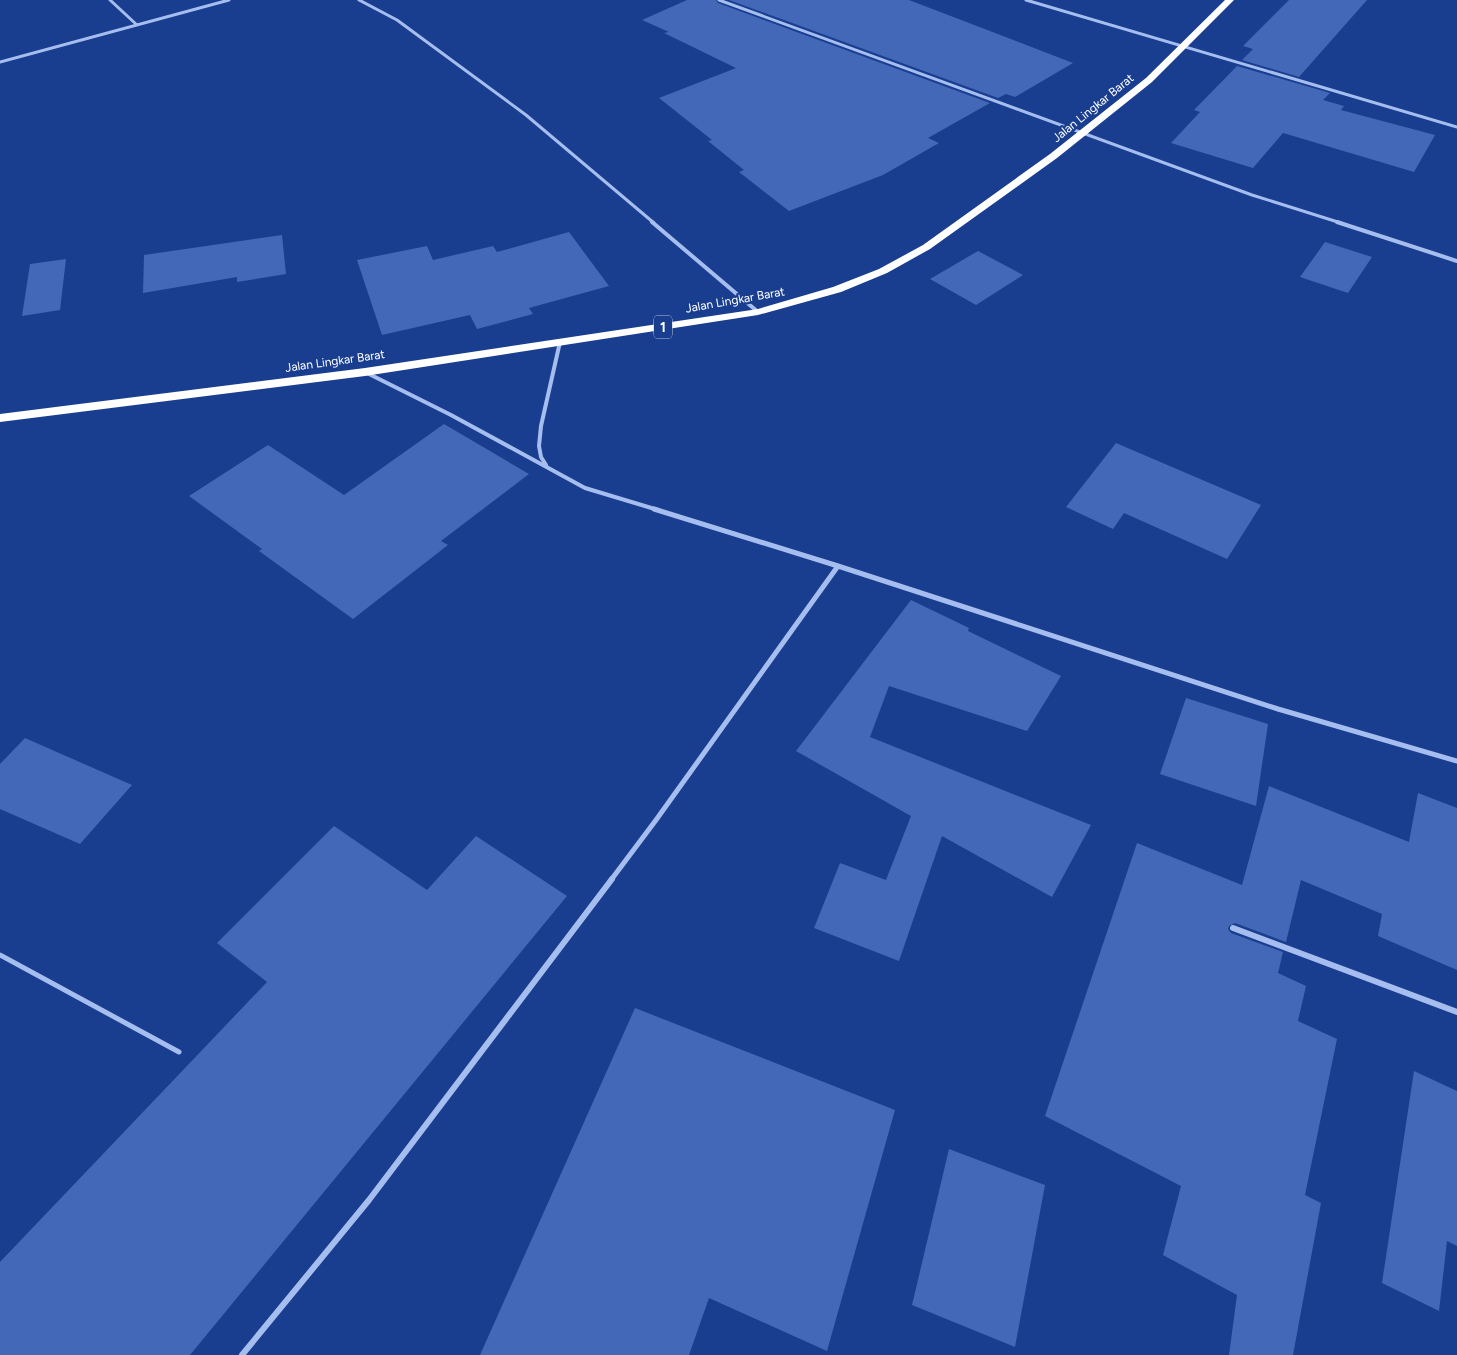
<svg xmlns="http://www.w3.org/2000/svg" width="1457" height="1355" font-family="Figtree,sans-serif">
<rect width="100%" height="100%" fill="#193e8f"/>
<path fill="#4268b7" d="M687 0H716L718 3 990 103 928 138 939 143 883 175 789 211 739 172 744 170 708 141 712 140 659 98 736 68 664 33 669 32 642 20Z
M729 0H909L1073 63 1015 97 1006 94 998 98Z
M1289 0H1367L1299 77 1242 60 1253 49 1243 46Z
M1237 66 1330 93 1323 100 1344 106 1341 110 1435 135 1414 172 1283 133 1253 168 1171 143 1200 112 1194 110Z
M569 232 609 286 529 308 533 314 477 329 470 315 382 335 357 260 427 246 433 260 493 246 497 252Z
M282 235 286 274 237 282V277L143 293 144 255Z
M1325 242 1372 257 1348 293 1300 277Z
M978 251 1023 275 976 305 930 279Z
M66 259 60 310 22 316 30 264Z
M444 424 529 474 441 541 448 545 353 619 259 551 262 549 189 496 268 445 344 495Z
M1116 443 1261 505 1227 559 1124 513 1113 529 1066 507Z
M911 600 969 628 968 631 1061 676 1027 731 889 686 870 737 1091 825 1052 897 942 836 899 961 814 928 840 863 886 880 911 816 796 751Z
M1186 698 1268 724 1256 806 1160 774Z
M25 738 132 785 80 844 0 809V764Z
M1269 786 1409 842 1418 793 1457 808V970L1378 936 1382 914 1301 880 1286 942 1235 923 1229 926 1228 929 1231 933 1283 952 1278 973 1306 986 1298 1021 1337 1039 1305 1195 1321 1203 1293 1355H1229L1237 1295 1163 1255 1181 1186 1045 1116 1137 843 1242 885Z
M334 826 427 890 476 836 567 896 190 1355H0V1262L267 982 217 943Z
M635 1008 895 1110 827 1351 709 1298 689 1355H480Z
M1414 1071 1457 1091V1246L1447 1241 1439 1311 1382 1283Z
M949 1149 1045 1185 1015 1347 912 1305Z"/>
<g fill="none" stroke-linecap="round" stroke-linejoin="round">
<path stroke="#a6beef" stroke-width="5" d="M0 955 179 1052"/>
<path stroke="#a6beef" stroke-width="3" d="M110 0 137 25
M359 0 397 20 526 115 654 223
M719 0 1252 195 1341 223
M1026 0 1457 127
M0 62 229 0"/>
<path stroke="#a6beef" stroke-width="4" d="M652 222 758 312
M1337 222 1457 261
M365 372 451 415 585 488 658 510
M546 465 541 457 539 446 541 426 560 342"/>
<path stroke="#a6beef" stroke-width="5" d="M654 509 838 566 1278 709 1457 761
M611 880 656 820 838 566"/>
<path stroke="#a6beef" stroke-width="6" d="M1233 928 1457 1012
M242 1355 369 1200 612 879"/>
<path fill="#fff" fill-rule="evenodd" d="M1225 0H1234L1152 82 1057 158 930 249 887 273 841 292 758 315 365 376 0 422V414L365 368 758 309 833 287 879 269 923 245 1050 154 1146 78Z"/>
</g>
<g text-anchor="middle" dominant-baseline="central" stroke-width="4.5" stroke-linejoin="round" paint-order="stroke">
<g font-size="12" fill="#fff" stroke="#193e8f">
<text transform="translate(1093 108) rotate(-39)">Jalan Lingkar Barat</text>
<text transform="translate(735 300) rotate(-10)">Jalan Lingkar Barat</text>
<text transform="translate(335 361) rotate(-8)">Jalan Lingkar Barat</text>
</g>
<rect fill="#193e8f" stroke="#bac5dd" stroke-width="1" x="654" y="315.5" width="18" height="23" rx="4"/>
<g font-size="14" font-weight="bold" fill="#fff">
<text x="663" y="327">1</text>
</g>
</g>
</svg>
